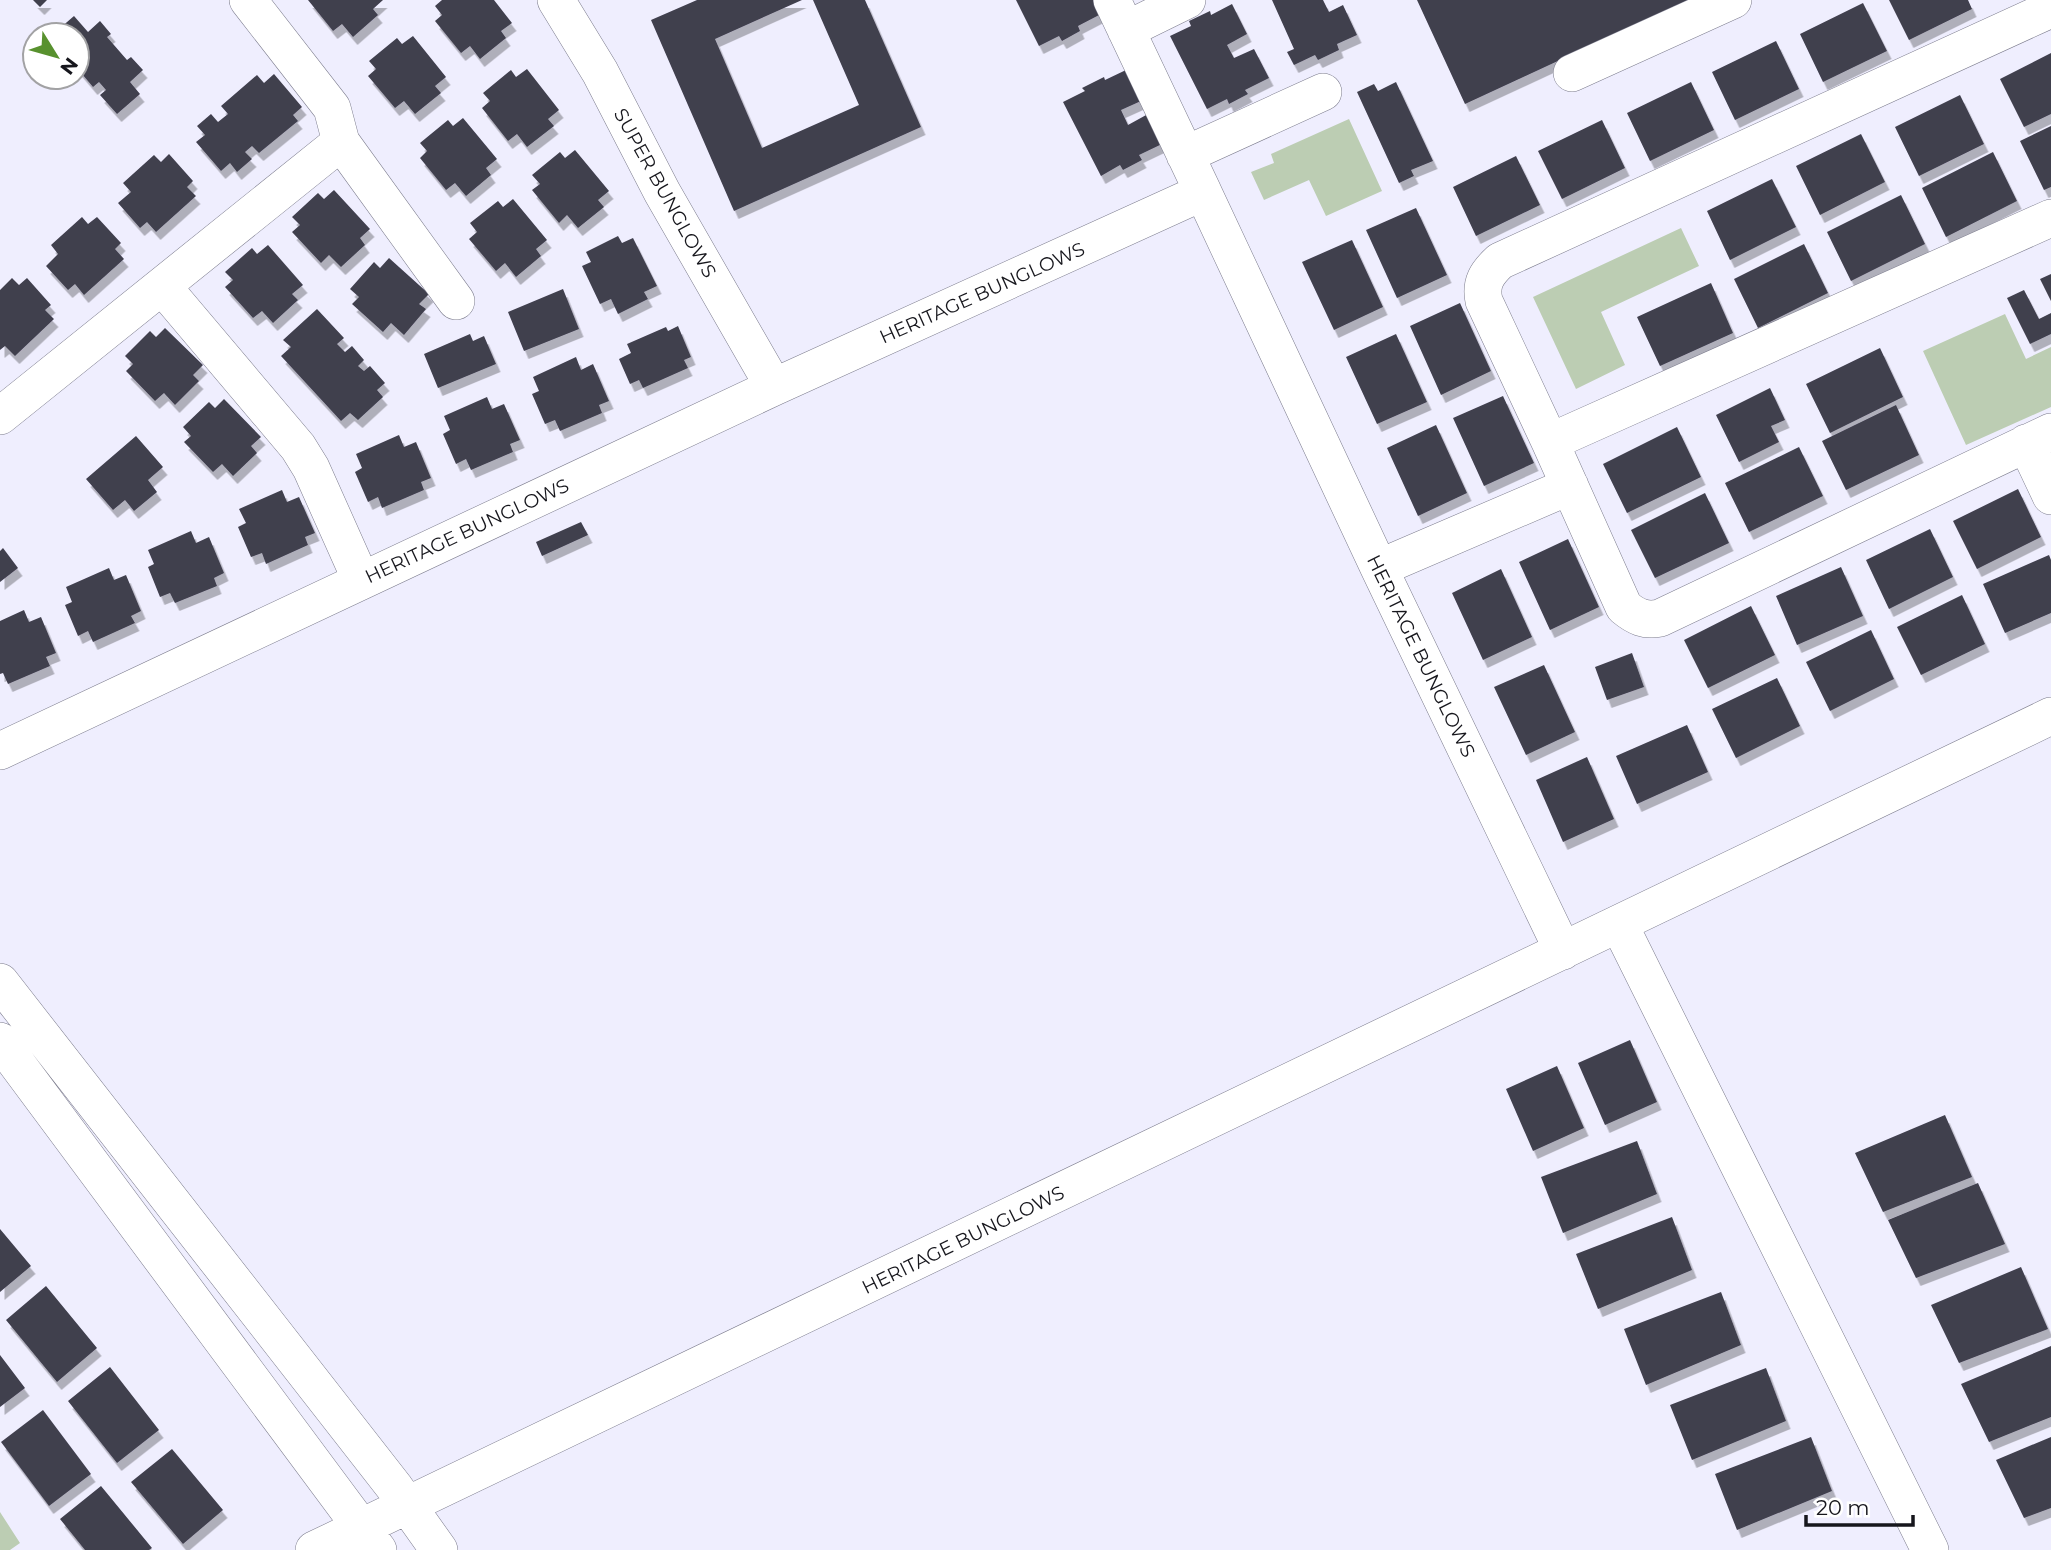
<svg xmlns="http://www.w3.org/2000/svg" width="2051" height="1550" font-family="Montserrat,sans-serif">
<defs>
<filter id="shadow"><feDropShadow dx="4.5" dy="8" stdDeviation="0" flood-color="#0004"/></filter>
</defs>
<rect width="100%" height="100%" fill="#efeefe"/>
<path fill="#bccdb3" d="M1349 119 1382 191 1326 216 1309 180 1264 200 1251 172 1274 163 1271 154Z
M1681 228 1699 266 1601 312 1625 365 1576 389 1533 297Z
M2005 314 2026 359 2051 347V407L1966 445 1923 351Z
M0 1512 20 1543 10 1550H0Z"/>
<path fill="#403f4e" filter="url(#shadow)" d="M33 0H47L40 7Z
M308 0H383L373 9 378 15 353 37 342 24 333 31Z
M442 0H494L512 23 501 31 506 38 480 59 470 46 461 53 435 21 442 15 435 6Z
M697 0H802L715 39 762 148 859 105 813 0H865L921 127 734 211 651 20Z
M1016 0H1093L1101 14 1078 26 1080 31 1062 41 1059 36 1039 46Z
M1272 0H1323L1329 12 1343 5 1357 35 1337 44 1339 50 1318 60 1315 55 1294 65 1287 52 1294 49Z
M1417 0H1689L1465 104Z
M1889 0H1968L1972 9 1909 40Z
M1863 3 1887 51 1823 82 1800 34Z
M1232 4 1247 34 1227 45 1234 58 1254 49 1269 78 1245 90 1248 94 1229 104 1227 99 1207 109 1170 36 1191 26 1189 21 1210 11 1211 15Z
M74 16 88 32 100 21 111 34 107 37 127 60 131 57 143 70 130 82 140 94 117 114 100 95 106 90 99 82 93 87 77 68V35H52Z
M413 36 446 77 435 86 441 93 415 114 404 101 395 108 368 76 376 69 369 61 397 38 402 44Z
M1776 41 1799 89 1735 120 1712 72Z
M2051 53V114L2024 127 2000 79Z
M527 69 559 110 548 119 554 126 527 147 517 134 508 141 482 108 490 101 483 93 511 70 516 77Z
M1126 70 1141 101 1121 110 1128 125 1148 114 1162 144 1139 155 1142 160 1123 170 1120 165 1101 176 1063 102 1085 91 1082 88 1104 77 1105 80Z
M274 74 302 107 293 115 298 121 259 153 252 146 245 152 252 159 237 172 230 163 221 171 196 142 205 135 197 126 211 114 218 122 228 114 221 106 257 75 264 83Z
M1396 82 1433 161 1411 170 1414 176 1399 183 1357 92 1374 84 1378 91Z
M1691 82 1714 130 1650 161 1627 113Z
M1960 95 1984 144 1919 176 1895 127Z
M463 118 497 159 486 168 491 175 466 196 455 183 446 190 420 158 427 151 420 143 448 120 453 126Z
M1602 120 1625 168 1562 199 1538 151Z
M2051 126V187L2044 190 2020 141Z
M1861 134 1885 182 1820 215 1796 166Z
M575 150 609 191 598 200 604 207 578 228 567 215 559 223 532 190 540 184 532 175 560 152 565 158Z
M1993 152 2017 201 1946 237 1922 188Z
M169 154 193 181 187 187 196 196 156 232 147 222 140 228 118 203 131 192 123 183 154 155 161 162Z
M1516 156 1540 205 1476 236 1453 187Z
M1772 179 1796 227 1730 260 1707 211Z
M334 190 370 229 360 238 365 245 341 267 329 255 321 263 292 232 300 225 292 217 318 193 324 199Z
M1901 195 1925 244 1851 281 1827 232Z
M513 199 547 240 536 249 541 256 516 277 505 263 496 271 469 239 477 232 470 223 498 201 503 207Z
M1416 208 1447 275 1397 298 1366 230Z
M82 217 88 224 97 217 121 243 115 249 124 259 84 295 75 284 68 290 46 266 58 254 51 245Z
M618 236 622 243 633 238 657 286 644 292 648 299 618 314 611 299 600 304 582 266 591 262 586 252Z
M1352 240 1383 307 1334 330 1302 262Z
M1804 244 1828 293 1758 328 1734 279Z
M268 245 303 285 292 294 298 300 273 323 262 311 253 318 225 287 233 280 225 272 252 248 257 254Z
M389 258 429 294 419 304 426 309 404 335 391 323 383 332 352 304 359 297 350 289 374 262 380 268Z
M2051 274V301L2040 279Z
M12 278 19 285 27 278 51 305 45 310 54 319 15 356 5 346 0 350V290Z
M1711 283 1733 333 1660 366 1637 317Z
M563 289 579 329 524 351 508 312Z
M2024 290 2039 319 2051 313V334L2030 344 2007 298Z
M1460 303 1491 371 1441 395 1410 326Z
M317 309 344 338 337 344 345 352 352 346 364 360 358 366 364 371 370 366 385 383 377 390 383 397 358 420 350 413 341 421 281 356 291 347 283 340Z
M678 326 691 357 684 360 688 368 643 388 639 380 630 384 619 359 631 353 627 344 666 327 668 331Z
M165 328 203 365 193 375 199 381 175 405 164 393 155 401 126 371 133 364 125 356 150 331 156 337Z
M470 334 473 341 484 336 496 364 438 388 424 354Z
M1396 334 1427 402 1377 424 1346 357Z
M1880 348 1903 397 1830 433 1806 384Z
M576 357 581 370 593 364 609 401 599 405 602 413 560 431 555 420 545 424 532 394 539 391 533 377Z
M1770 388 1785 420 1771 426 1779 442 1739 462 1716 415Z
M1503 396 1534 463 1484 486 1453 418Z
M487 397 492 409 504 404 520 440 510 444 513 452 471 470 466 459 456 464 443 434 450 430 444 416Z
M224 399 261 437 251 446 257 453 233 476 222 464 213 472 184 442 191 436 183 427 209 402 215 408Z
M1896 405 1919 455 1846 490 1822 441Z
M1436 425 1467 493 1418 516 1387 448Z
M1677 427 1701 477 1627 513 1603 464Z
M399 435 404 447 416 442 431 478 421 482 424 490 382 508 378 497 368 502 355 472 362 468 356 454Z
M136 436 163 467 148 480 157 492 134 511 125 500 113 510 86 479Z
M1799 447 1823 496 1749 532 1725 483Z
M2018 489 2041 537 1977 569 1953 521Z
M282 490 287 502 299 497 315 533 305 537 308 545 266 564 262 553 251 557 238 527 246 523 239 509Z
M1705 493 1729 543 1655 578 1631 530Z
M581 522 588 535 542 556 536 542Z
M1930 529 1953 577 1889 609 1866 560Z
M191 531 196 543 209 537 224 573 214 578 217 586 175 603 170 593 160 597 148 567 154 564 148 550Z
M1568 539 1599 607 1550 630 1519 562Z
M3 548 18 568 0 582V551Z
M2049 555 2051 560V613L2005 633 1983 584Z
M1841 567 1863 616 1797 645 1776 596Z
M109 568 114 580 126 575 141 611 131 616 135 623 93 642 88 631 78 636 65 605 72 602 66 587Z
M1501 569 1532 637 1483 660 1452 593Z
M1962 595 1985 644 1921 675 1897 627Z
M1751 606 1775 655 1708 688 1684 640Z
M24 610 29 622 41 617 56 653 46 657 50 666 8 684 3 673 0 674V621Z
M1871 630 1894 679 1830 711 1806 662Z
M1632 653 1644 687 1607 700 1595 667Z
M1544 665 1575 732 1526 755 1494 687Z
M1777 678 1800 726 1736 758 1712 709Z
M1687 725 1708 772 1637 804 1616 756Z
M1587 757 1614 819 1563 842 1536 780Z
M1630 1040 1657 1102 1605 1125 1578 1063Z
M1557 1066 1584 1128 1533 1151 1506 1089Z
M1945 1115 1972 1177 1883 1212 1855 1153Z
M1637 1141 1657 1194 1563 1233 1541 1177Z
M1978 1183 2005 1244 1916 1278 1888 1220Z
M1672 1217 1692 1270 1598 1309 1576 1254Z
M0 1229 31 1266 0 1292Z
M2021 1267 2048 1329 1959 1363 1931 1305Z
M46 1286 97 1348 57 1382 6 1320Z
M1721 1292 1741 1345 1646 1385 1624 1329Z
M2051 1346V1417L1989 1442 1961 1384Z
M0 1355 25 1388 0 1407Z
M110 1367 159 1430 117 1463 68 1401Z
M1766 1368 1786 1421 1692 1460 1670 1405Z
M43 1410 91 1474 49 1506 1 1442Z
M1811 1437 1832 1491 1737 1530 1715 1474Z
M2051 1437V1508L2024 1518 1996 1460Z
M172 1449 223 1510 183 1544 131 1482Z
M101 1486 152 1548 149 1550H85L60 1519Z"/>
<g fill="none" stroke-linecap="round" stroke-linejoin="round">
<defs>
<path id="minor" d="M556 0 600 72 662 192 774 387
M1112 0 1203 192
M2051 9 1500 261C1487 273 1480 283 1484 301L1550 442 1624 607C1636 617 1645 621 1660 618L2051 432
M1126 30 1187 0
M1572 73 1733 0
M341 142 456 301
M1185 155 1323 92
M162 286 298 447 311 468 361 580
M0 416 341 142 332 108 248 0
M1550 442 2051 218
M2026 443 2051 496
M1379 568 1570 486
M0 751 774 387 1203 192 1379 568 1563 951
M1619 924 1930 1550
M0 982 395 1488 439 1550
M0 1041 378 1550
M314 1550 2051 716"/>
</defs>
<use href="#minor" stroke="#7c7c8d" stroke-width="38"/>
<use href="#minor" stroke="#fff" stroke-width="37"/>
</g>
<g text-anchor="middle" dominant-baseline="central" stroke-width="7" stroke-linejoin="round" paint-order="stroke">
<g font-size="19" fill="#16161c" stroke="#fff">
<text transform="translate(665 193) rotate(61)">SUPER BUNGLOWS</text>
<text transform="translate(982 293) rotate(-24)">HERITAGE BUNGLOWS</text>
<text transform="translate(467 531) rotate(-25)">HERITAGE BUNGLOWS</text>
<text transform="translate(1421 656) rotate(64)">HERITAGE BUNGLOWS</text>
<text transform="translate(963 1240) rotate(-26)">HERITAGE BUNGLOWS</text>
</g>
</g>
<g transform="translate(56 56) rotate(127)"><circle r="33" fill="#ffffff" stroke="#a2a2a4" stroke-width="2"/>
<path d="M0-5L12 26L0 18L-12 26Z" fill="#58912e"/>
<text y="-10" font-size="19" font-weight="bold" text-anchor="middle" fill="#16161c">N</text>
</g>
<path d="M1806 1515v10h107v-10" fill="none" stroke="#16161c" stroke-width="3.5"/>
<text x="1816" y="1515" font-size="21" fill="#16161c" stroke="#ffffff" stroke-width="5" paint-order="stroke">20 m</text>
</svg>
